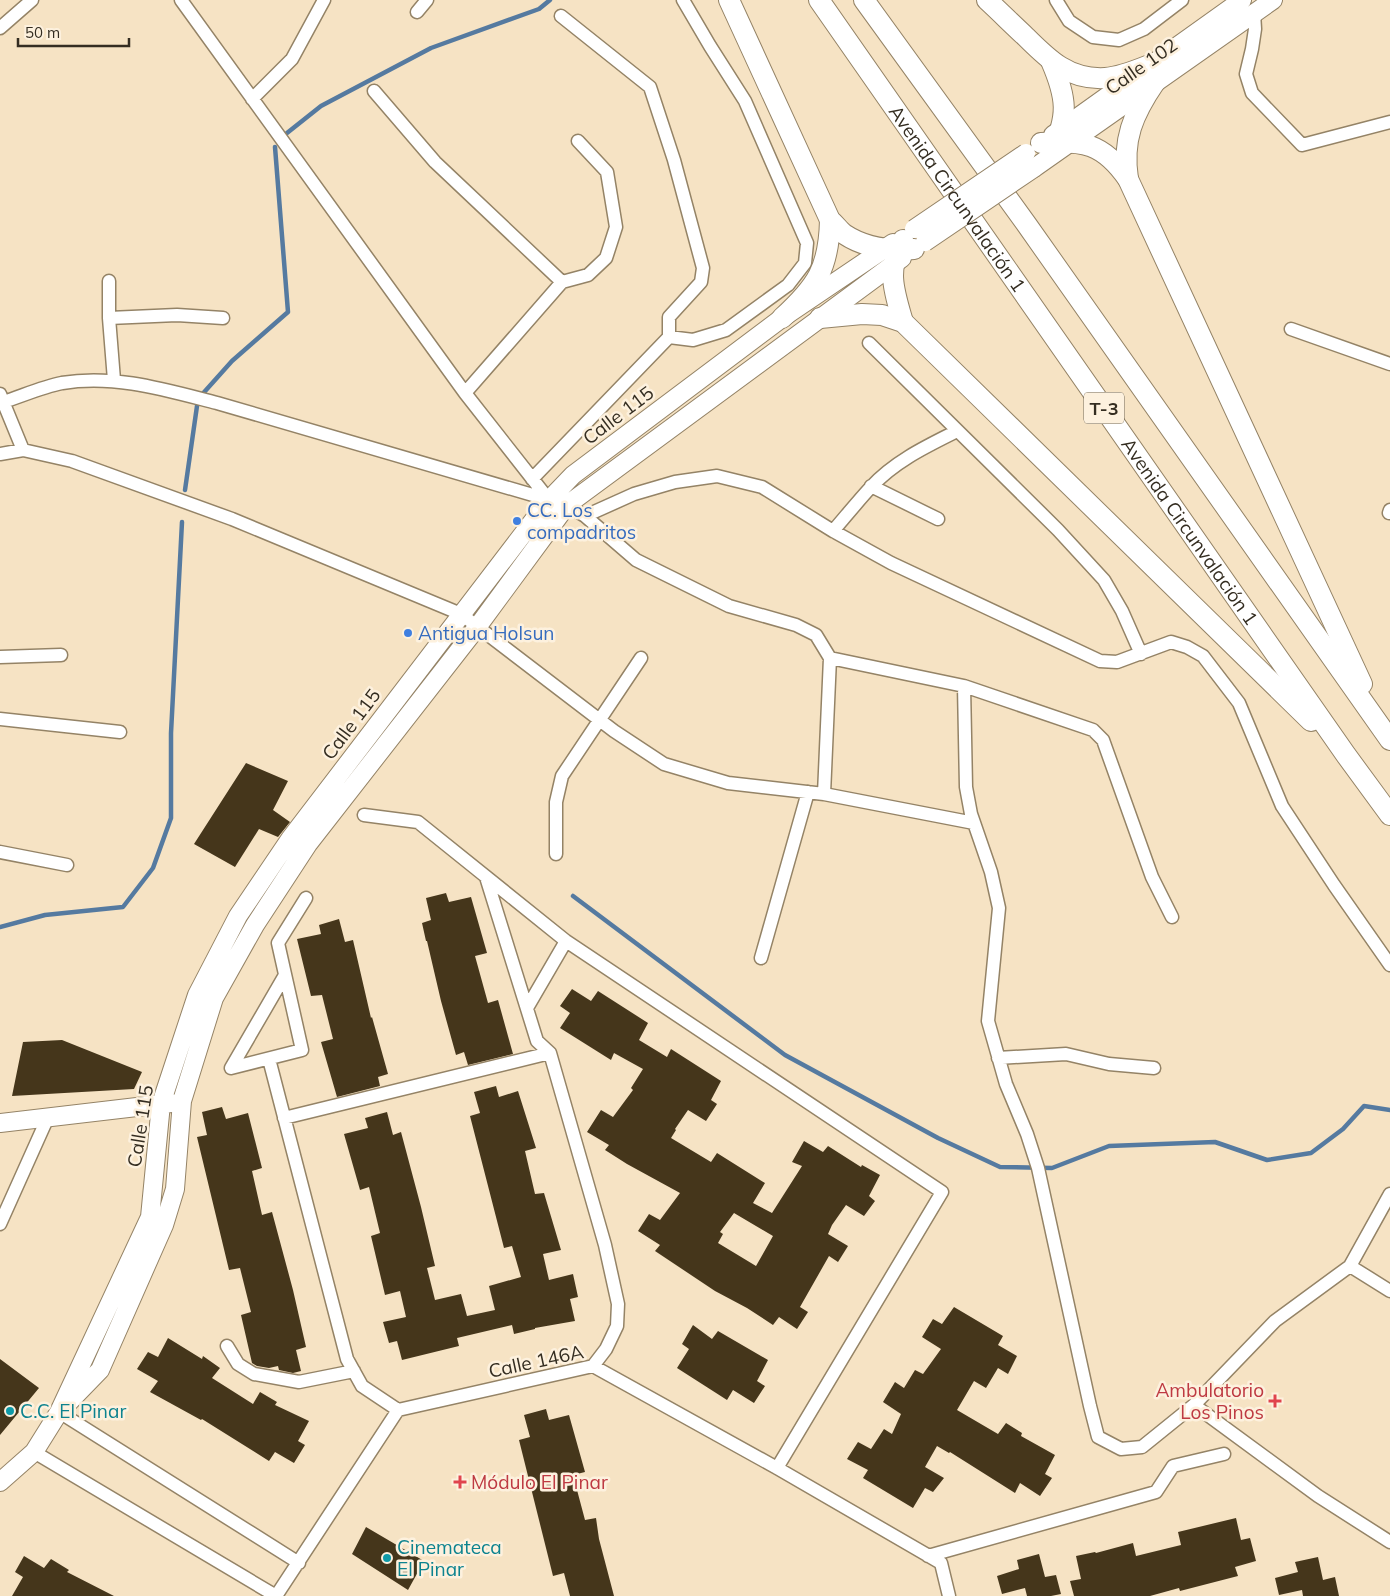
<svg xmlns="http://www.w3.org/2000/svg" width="1390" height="1596" font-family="Mulish,sans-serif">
<rect width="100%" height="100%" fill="#f6e3c4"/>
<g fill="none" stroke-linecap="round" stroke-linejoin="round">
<path stroke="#557aa0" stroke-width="4.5" d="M287 133 321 106 431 48 539 9 550 0
M185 490 198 399 232 361 288 312 275 147
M573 896 785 1055 938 1138 1000 1167 1052 1168 1109 1146 1215 1142 1267 1160 1311 1153 1343 1129 1364 1106 1390 1110
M0 927 45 915 123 907 153 868 171 818V733L182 522"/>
</g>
<path fill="#45361b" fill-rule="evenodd" d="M246 763 288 781 273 810 290 822 278 837 259 829 235 867 194 844Z
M446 893 449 902 471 897 487 953 475 956 488 1003 498 1000 513 1054 468 1065 464 1052 456 1055 441 1001 427 941H426L422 923 431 920 426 898Z
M339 919 345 942 353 940 371 1018 372 1017 388 1074 378 1077 380 1086 337 1097 321 1042 333 1039 322 995 311 996 297 939 321 934 319 925Z
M572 989 591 1001 598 991 648 1023 639 1040 667 1057 671 1049 721 1081 711 1100 717 1104 706 1121 688 1110 675 1129 676 1130 671 1138 711 1162 717 1153 765 1183 753 1203 772 1213 802 1166 792 1162 804 1141 823 1152 828 1146 861 1167 862 1165 880 1175 869 1196 875 1201 864 1216 846 1205 832 1225 828 1234 848 1246 838 1262 829 1256 800 1307 808 1312 797 1329 779 1317 773 1325 747 1308 715 1291 655 1251 660 1245 638 1231 649 1214 660 1220 680 1193 627 1164 605 1150 609 1145 587 1132 601 1110 613 1117 633 1090 631 1088 643 1069 614 1053 611 1060 560 1028 570 1013 560 1006ZM734 1213 773 1236 756 1266 718 1243 723 1234 720 1232Z
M62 1040 142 1072 134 1089 12 1096 23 1042Z
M496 1086 499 1097 518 1091 536 1148 525 1151 535 1194 544 1193 561 1250 543 1254 549 1280 573 1274 578 1297 570 1299 575 1321 535 1328V1329L514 1334 512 1325 457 1338 459 1346 402 1360 397 1341 389 1343 383 1322 406 1317 400 1291 385 1295 371 1236 380 1233 369 1187 360 1190 344 1134 368 1128 365 1118 387 1112 393 1135 401 1132 421 1207 435 1266 427 1268 435 1300 461 1294 467 1316 495 1310 489 1286 521 1277 512 1246 504 1248 470 1116 480 1113 474 1092Z
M222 1107 226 1119 248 1113 262 1168 252 1171 262 1215 272 1212 293 1290 306 1347 296 1350 301 1371 293 1373 279 1370 278 1366 269 1368 257 1366 252 1363 241 1315 251 1312 240 1268 229 1270 197 1137 207 1135 202 1112Z
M954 1307 1003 1336 998 1345 1017 1356 1008 1374 998 1368 986 1388 974 1381 957 1410 998 1434 1006 1423 1022 1433 1021 1436 1055 1455 1045 1474 1052 1478 1040 1496 1020 1483 1015 1493 950 1452 949 1453 937 1446 925 1467 944 1478 933 1492 925 1488 913 1508 863 1478 868 1470 847 1459 858 1442 871 1449 884 1429 892 1434 901 1414 883 1402 895 1382 904 1388 915 1370 923 1374 941 1349 922 1337 933 1319 942 1324Z
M693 1325 712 1339 718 1331 768 1360 757 1381 765 1386 754 1403 733 1390 727 1400 677 1368 689 1349 682 1344Z
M168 1338 202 1359 203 1356 220 1368 212 1378 253 1404 260 1392 277 1402 275 1405 309 1421 298 1441 305 1445 294 1463 275 1452 269 1461 202 1419 201 1420 150 1392 158 1381 137 1369 148 1352 158 1357Z
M0 1359 39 1388 0 1435Z
M546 1409 549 1420 569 1415 585 1472 573 1475 585 1520 596 1518 599 1539 614 1596H570L564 1573 553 1576 519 1440 530 1437 524 1415Z
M1236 1518 1241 1540 1250 1538 1256 1561 1235 1567 1238 1576 1180 1591 1179 1588 1150 1596H1074L1070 1581 1081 1579 1076 1556 1095 1552 1096 1553 1133 1543 1136 1556 1181 1545 1178 1532Z
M366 1527 424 1561 408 1590 352 1554Z
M1039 1554 1045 1577 1056 1575 1061 1594 1051 1596H1027L1025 1588 1002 1594 997 1576 1019 1569 1017 1560Z
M24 1556 44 1568 51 1559 69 1570 67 1572 114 1596H12L23 1577 15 1572Z
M1318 1557 1323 1580 1335 1577 1339 1596H1303L1302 1590 1279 1595 1275 1578 1298 1572 1295 1562Z"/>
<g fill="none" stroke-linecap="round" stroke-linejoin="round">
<defs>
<path id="street" d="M181 0 465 393 549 500
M1056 0 1069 21 1093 37 1119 40 1144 29 1182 0
M417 12 427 0
M1254 13 1255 29 1252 49 1246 74 1252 93 1302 145 1390 122
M0 28 32 0
M374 91 435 162 562 282 465 393
M252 99 292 59 324 0
M109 281V318L114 380
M562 282 588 275 606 258 616 227 607 172 578 141
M109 318 177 315 223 318
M1291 329 1390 364
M669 337 693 340 726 330 788 285 805 263 807 243 745 101 710 46 683 0
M869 343 1058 530 1104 580 1122 611 1141 654
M0 394 23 450
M3 402C22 396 42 387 62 383 114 374 166 390 217 403L567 505 585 516 636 560 729 606 796 625 816 635 830 658 824 794
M0 454 23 450 72 461 232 519 461 614 614 731 664 764 728 783 824 794 974 823
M532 479 669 337V317L701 282 703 268 674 160 650 87 561 16
M871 486 938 519
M1389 513 1390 510
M585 516 634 494 675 482 717 476 762 487 833 531 891 563 1100 661 1117 662 1171 642 1187 647 1203 656 1239 703 1282 806 1334 885 1390 965
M833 531C846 516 858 501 871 487 895 461 927 446 957 431
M0 657 61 655
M830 658 964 686 1093 730 1103 740 1152 877 1172 917
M964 686 966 787 971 814 991 872 999 908 988 1021 1006 1084 1027 1134 1038 1168 1090 1406 1098 1437 1121 1449 1142 1447 1194 1405 1275 1321 1350 1266
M0 719 120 732
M364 815 418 822 566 941 942 1192 777 1468
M0 852 67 865
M556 854V802L562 776 641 658
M486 877 537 1041 550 1053 605 1245 618 1304 617 1326 606 1349 593 1366
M761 958 808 792
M285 975 231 1068 302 1050 278 943 306 898
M527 1008 566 941
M998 1058 1066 1054 1109 1064 1154 1068
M269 1059 347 1359 362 1386 398 1410
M284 1118 550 1053
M1390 1194 1350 1266 1390 1291
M0 1224 48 1117
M227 1346 238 1364 254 1374 299 1382 354 1371
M1194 1405 1318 1496 1390 1542
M59 1412 299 1563
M34 1452 276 1596
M928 1556 1156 1492 1173 1466 1224 1454
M276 1596 398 1410 593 1366 777 1468 941 1563 949 1596"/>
<path id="secondary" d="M1053 135 1242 0
M1034 168 1273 0
M0 1123 171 1103
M68 1403 100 1370 164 1225 175 1189 182 1101 214 998 255 925 308 844 478 626 567 505 902 258
M0 1482 34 1452 59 1412 150 1217 161 1104 197 995 238 916 290 839 549 500 573 475 782 318 893 243"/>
<g id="primary">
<path d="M729 0 830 220C835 224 839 230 844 234 865 248 890 251 914 249"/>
<path id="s1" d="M819 0 1346 755 1390 815"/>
<path d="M864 0 1027 225 1390 740"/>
<path d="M987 0C1000 12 1013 25 1026 37 1049 60 1069 80 1105 78 1121 77 1137 70 1152 64"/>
<path d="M1051 61C1067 98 1069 116 1051 153"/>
<path d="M1041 143C1083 140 1103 143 1128 179L1362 684"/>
<path d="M1128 179C1122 140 1133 114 1155 82"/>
<path d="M903 240C886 270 894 291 903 322"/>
<path d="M782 318C817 286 829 268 830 220"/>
<path d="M820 318 862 314 882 315 903 322 1311 721"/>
</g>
</defs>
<use href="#street" stroke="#948366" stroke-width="15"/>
<use href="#secondary" stroke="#948366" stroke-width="20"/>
<use href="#primary" stroke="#948366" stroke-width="22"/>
<use href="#street" stroke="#fff" stroke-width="12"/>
<use href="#secondary" stroke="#fff" stroke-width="18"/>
<use href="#primary" stroke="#fff" stroke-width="20"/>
<defs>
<path id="secondary-bridge" d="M914 229 1026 153
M925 242 1034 168"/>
</defs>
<use href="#secondary-bridge" stroke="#948366" stroke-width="20" stroke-linecap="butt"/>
<use href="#secondary-bridge" stroke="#fff" stroke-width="18"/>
</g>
<g fill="#3f7fe0" stroke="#fdf1de" stroke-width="2">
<circle cx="517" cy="521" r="5"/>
<circle cx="408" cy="633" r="5"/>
</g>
<g fill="#e0444e" stroke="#fdf1de" stroke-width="2">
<path d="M1272.5 1393.5h5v5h5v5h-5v5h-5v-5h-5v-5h5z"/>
<path d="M457.5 1474.5h5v5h5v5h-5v5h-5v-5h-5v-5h5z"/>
</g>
<g fill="#0f9aa8" stroke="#fdf1de" stroke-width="2">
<circle cx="10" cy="1411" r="5"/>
<circle cx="387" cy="1558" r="5"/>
</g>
<g text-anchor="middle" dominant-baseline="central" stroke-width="5" stroke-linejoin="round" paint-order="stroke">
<rect fill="#fdf1de" stroke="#70685a" stroke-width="1" x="1084" y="392.5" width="40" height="31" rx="4"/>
<g font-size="18" font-weight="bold" fill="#342d21">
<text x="1104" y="408">T-3</text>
</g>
<g font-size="19" fill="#342d21" stroke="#fdf1de">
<text transform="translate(1141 66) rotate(-35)">Calle 102</text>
<text stroke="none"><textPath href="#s1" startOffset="242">Avenida Circunvalación 1</textPath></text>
<text transform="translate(618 415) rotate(-37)">Calle 115</text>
<text stroke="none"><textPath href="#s1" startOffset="648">Avenida Circunvalación 1</textPath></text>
<text transform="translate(351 724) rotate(-53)">Calle 115</text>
<text transform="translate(140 1126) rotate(-81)">Calle 115</text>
<text transform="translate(536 1361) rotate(-12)">Calle 146A</text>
</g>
<g font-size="19" fill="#366cbe" stroke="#fdf1de" text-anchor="start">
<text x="527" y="510">CC. Los<tspan x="527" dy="22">compadritos</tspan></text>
<text x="418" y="633">Antigua Holsun</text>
</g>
<g font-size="19" fill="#be3a42" stroke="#fdf1de" text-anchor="end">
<text x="1264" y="1390">Ambulatorio<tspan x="1264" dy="22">Los Pinos</tspan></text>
<text x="471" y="1482" text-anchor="start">Módulo El Pinar</text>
</g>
<g font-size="19" fill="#0d838f" stroke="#fdf1de" text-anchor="start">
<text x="20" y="1411">C.C. El Pinar</text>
<text x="397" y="1547">Cinemateca<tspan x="397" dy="22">El Pinar</tspan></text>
</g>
</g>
<path d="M18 38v8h111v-8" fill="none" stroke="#342d21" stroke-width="2.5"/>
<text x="25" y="38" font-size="15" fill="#342d21" stroke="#fdf1de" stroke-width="4" paint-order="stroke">50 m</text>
</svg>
